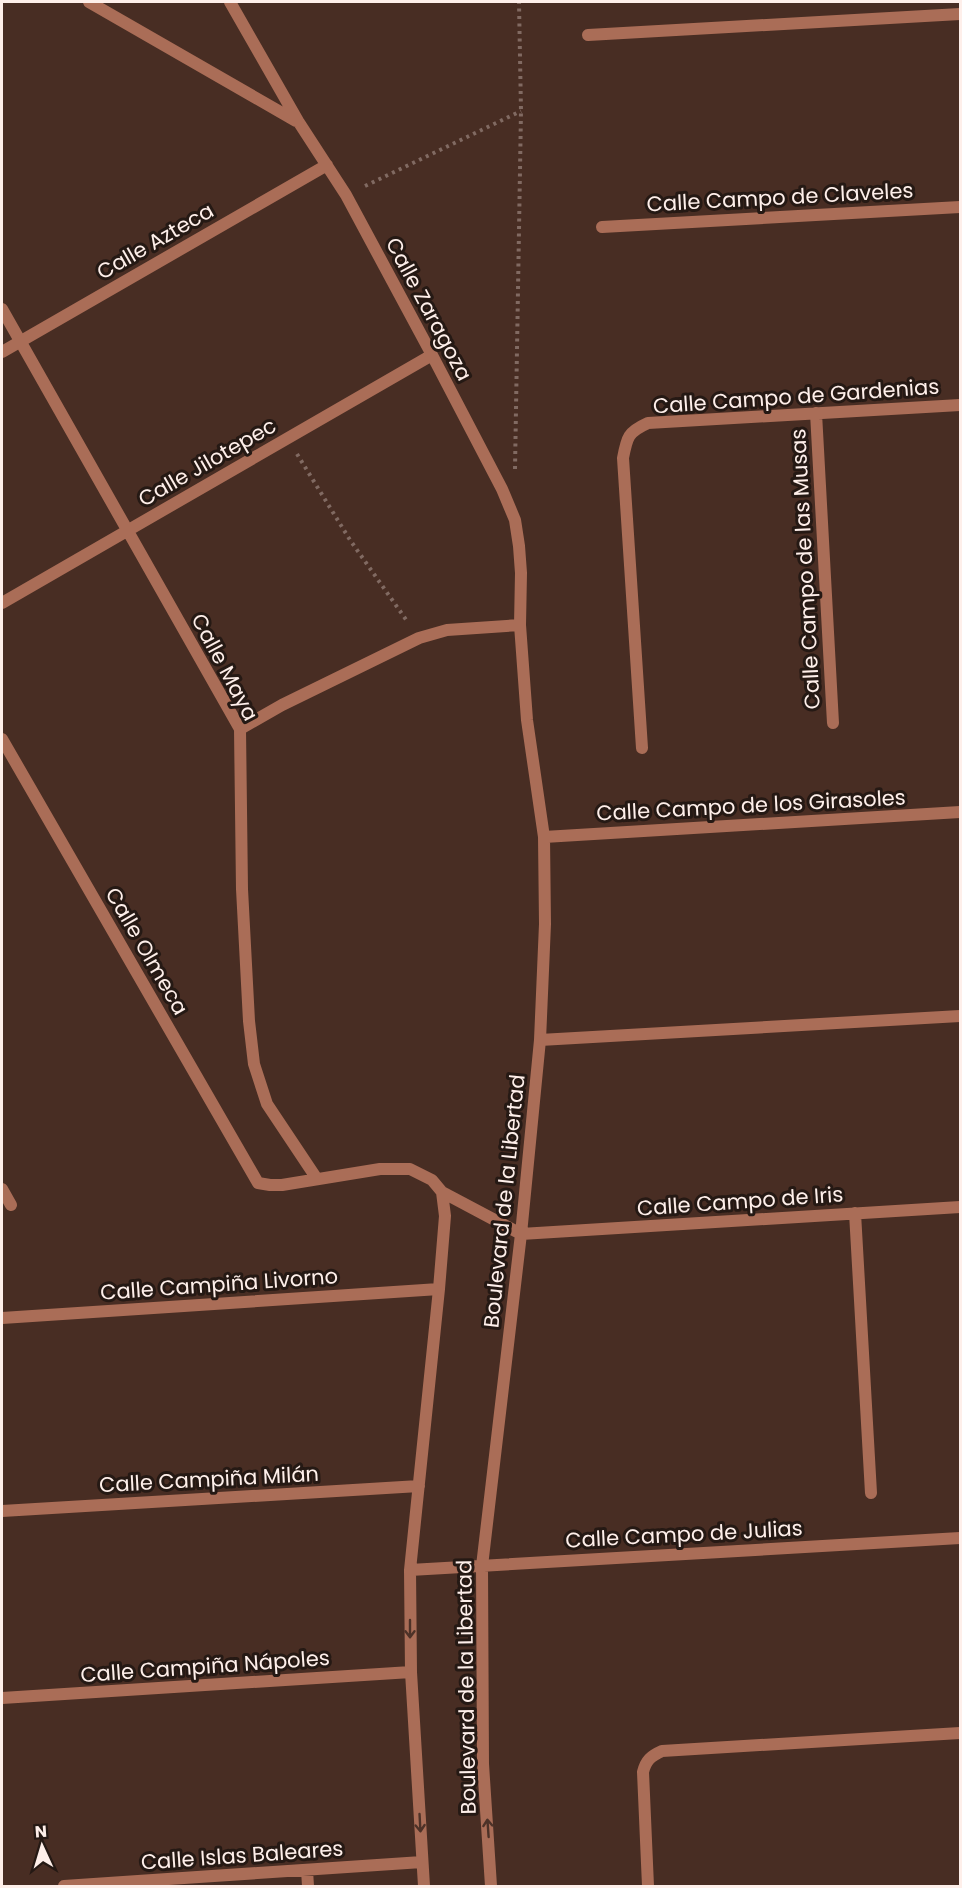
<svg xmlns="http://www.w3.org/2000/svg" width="962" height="1888" font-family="Poppins,sans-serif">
<rect width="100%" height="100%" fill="#482d23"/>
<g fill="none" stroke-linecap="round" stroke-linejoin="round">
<path stroke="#816a62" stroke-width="4" stroke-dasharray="3 4.5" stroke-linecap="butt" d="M365 186 521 111
M297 454 350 540 407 621
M515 469 521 111 519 2"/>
<path stroke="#aa6d57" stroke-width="12" d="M89 2 296 121
M230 2 298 121 346 195 432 355 502 489 515 520 519 546 521 573 520 625 527 720 544 837 545 924 540 1040 521 1234 482 1566 483 1764 491 1886
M588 35 960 14
M602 227 960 207
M2 309 240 729 242 889 249 1021 254 1064 267 1104 317 1179
M2 352 327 165
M816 413 833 723
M2 603 432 355
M240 729 282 705 419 638 447 630 520 625
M2 739 258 1183 270 1185H282L380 1169H410L432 1180 442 1192 445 1216 439 1289 410 1570 411 1672 424 1886
M642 748 623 458C627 437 628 432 648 423L960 405
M544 837 960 812
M540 1040 960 1016
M2 1189 11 1205
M442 1192 521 1234 960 1207
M855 1213 871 1493
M2 1318 439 1289
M2 1511 419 1486
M410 1570 960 1538
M2 1698 411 1672
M307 1870 308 1886
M64 1886 422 1862
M648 1886 643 1772C646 1760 651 1756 662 1751L960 1733"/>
</g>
<defs><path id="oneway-shaft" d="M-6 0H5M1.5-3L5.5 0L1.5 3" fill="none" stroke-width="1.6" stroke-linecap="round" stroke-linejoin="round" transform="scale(1.5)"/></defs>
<g stroke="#4d3228">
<use href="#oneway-shaft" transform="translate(410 1629) rotate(90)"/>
<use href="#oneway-shaft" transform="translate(420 1823) rotate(87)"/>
<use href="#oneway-shaft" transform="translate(488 1828) rotate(-94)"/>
</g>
<g text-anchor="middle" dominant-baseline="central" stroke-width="6" stroke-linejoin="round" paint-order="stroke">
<g font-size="21" fill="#feefea" stroke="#251914">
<text transform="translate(780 197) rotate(-3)">Calle Campo de Claveles</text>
<text transform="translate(155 241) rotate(-30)">Calle Azteca</text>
<text transform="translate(429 309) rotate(62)">Calle Zaragoza</text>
<text transform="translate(796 396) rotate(-4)">Calle Campo de Gardenias</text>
<text transform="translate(207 462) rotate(-30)">Calle Jilotepec</text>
<text transform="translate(805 569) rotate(-93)">Calle Campo de las Musas</text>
<text transform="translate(225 667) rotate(62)">Calle Maya</text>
<text transform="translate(751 805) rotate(-3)">Calle Campo de los Girasoles</text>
<text transform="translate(147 951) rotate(60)">Calle Olmeca</text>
<text transform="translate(504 1201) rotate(-84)">Boulevard de la Libertad</text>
<text transform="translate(740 1201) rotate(-4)">Calle Campo de Iris</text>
<text transform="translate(219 1284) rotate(-4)">Calle Campiña Livorno</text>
<text transform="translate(209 1479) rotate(-3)">Calle Campiña Milán</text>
<text transform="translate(684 1534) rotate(-3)">Calle Campo de Julias</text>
<text transform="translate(205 1666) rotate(-4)">Calle Campiña Nápoles</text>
<text transform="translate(466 1687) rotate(-91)">Boulevard de la Libertad</text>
<text transform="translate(242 1855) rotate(-4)">Calle Islas Baleares</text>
</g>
</g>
<rect width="962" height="1888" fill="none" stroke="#feefea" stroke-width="6"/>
<g transform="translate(42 1846) rotate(356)" stroke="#251914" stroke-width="4.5" paint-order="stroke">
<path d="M0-4.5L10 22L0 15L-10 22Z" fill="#feefea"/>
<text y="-9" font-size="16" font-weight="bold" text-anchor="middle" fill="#feefea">N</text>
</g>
</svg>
